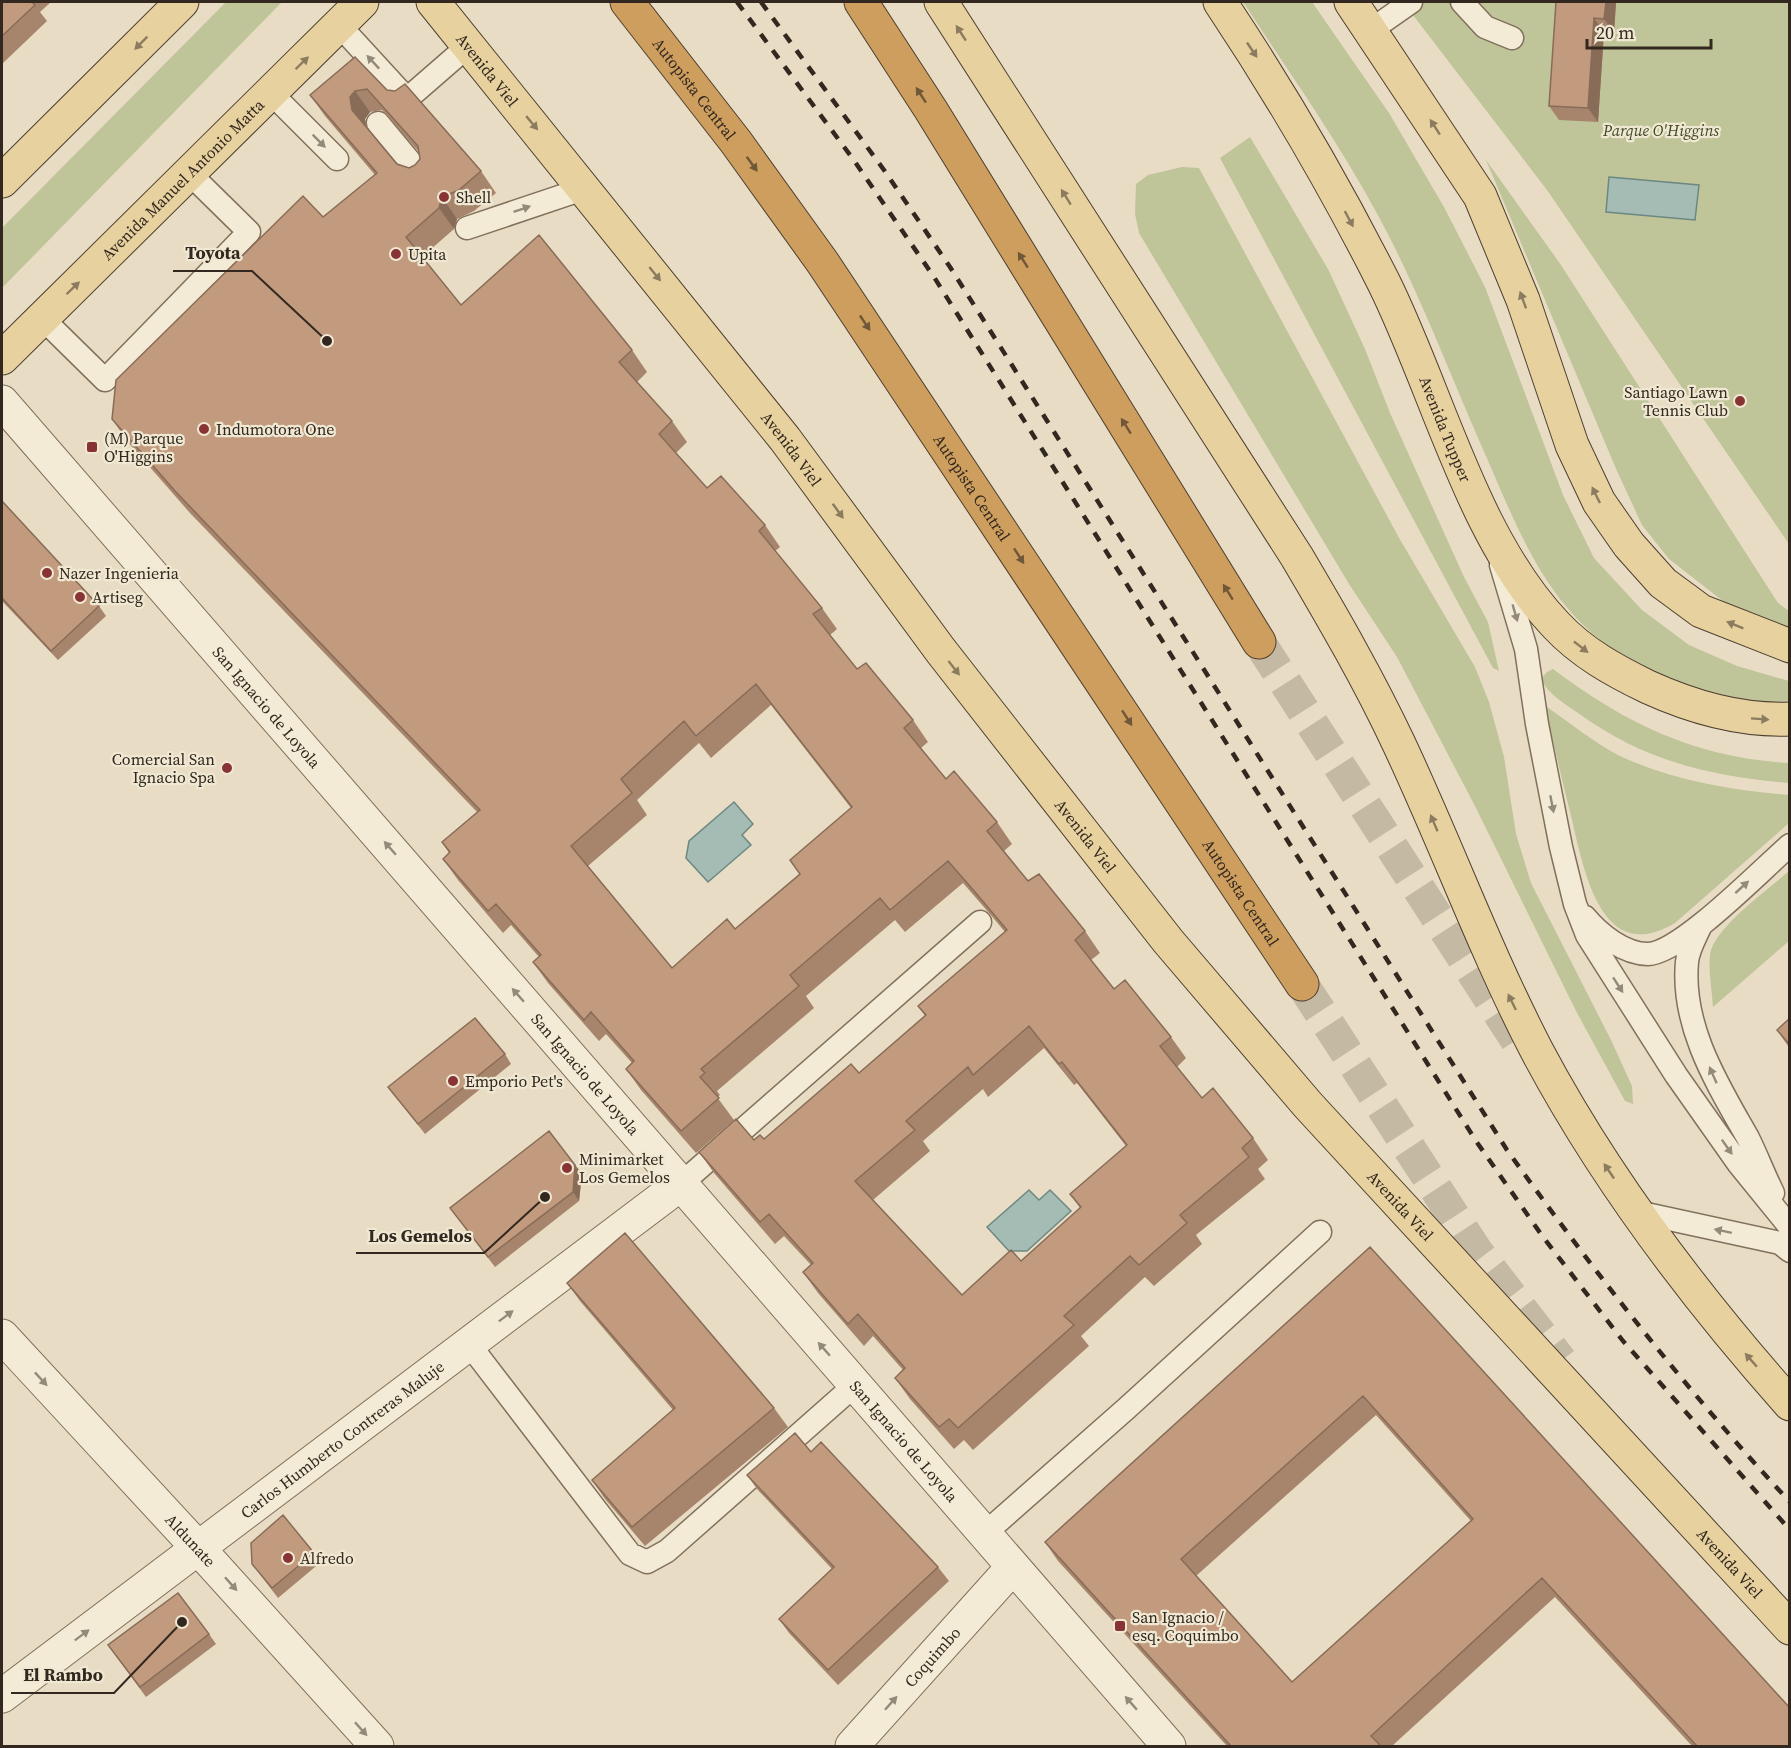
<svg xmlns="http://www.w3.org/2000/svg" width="1791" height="1748" font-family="'Source Serif 4',serif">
<rect width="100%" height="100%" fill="#e8ddc4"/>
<path fill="#bfc499" d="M226 2H282L2 288V228Z
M1243 2H1312L1389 113 1444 207 1485 287 1563 495 1594 558 1642 610 1689 645 1737 666 1789 681V707C1770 705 1748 705 1729 700 1687 690 1644 670 1609 646 1547 604 1517 528 1489 463 1456 389 1428 314 1392 242 1350 158 1294 80 1243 2Z
M1403 2H1789V544L1547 190Z
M1250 137 1328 269 1365 349 1390 413 1464 577 1488 622 1499 671 1493 668 1220 158Z
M1486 160 1561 265 1778 603 1789 611V629L1737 612 1669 559 1642 525 1617 471Z
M1182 167 1199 168 1398 536 1475 667 1489 702 1504 757 1516 834 1531 883 1611 1040 1632 1086 1633 1104 1625 1101 1576 1011 1476 808 1397 657 1349 584 1139 233 1135 214 1136 184 1148 175Z
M1553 669C1626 724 1697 758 1789 763V783C1709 776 1644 761 1578 713 1565 704 1548 694 1541 679L1547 672Z
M1544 705C1568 721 1594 743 1620 756 1674 781 1731 790 1789 795V823L1675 923C1598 969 1583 863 1570 812 1561 776 1553 740 1544 705Z
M1789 871V941L1713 1007C1712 990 1708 971 1710 955 1713 928 1769 889 1789 871Z"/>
<path fill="#a5bcb5" stroke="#6d8882" stroke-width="1.5" d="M1609 177 1699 185 1695 220 1606 212Z
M734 802 753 824 742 835 751 845 708 882 686 858 689 841Z
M1029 1190 1039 1200 1050 1190 1071 1211 1027 1251H1009L987 1227Z"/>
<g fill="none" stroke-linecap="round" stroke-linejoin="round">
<path stroke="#c4b9a3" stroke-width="33" stroke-dasharray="33 16" stroke-linecap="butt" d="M1259 642 1525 1053
M1302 984 1477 1252 1561 1361"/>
<defs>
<path id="service" d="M1462 2 1485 27 1512 38
M340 26 407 99 468 46
M1371 30 1411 2
M271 93 337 159
M378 123 422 176
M467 228 586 188
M42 318 105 380 249 232 190 174
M1501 565 1526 649 1537 724 1561 847 1575 904 1587 935 1676 1075 1738 1163 1790 1227
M1585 917C1599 934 1624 954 1648 954 1681 953 1762 869 1790 845
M1700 927C1695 938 1688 950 1687 962 1681 1027 1718 1085 1748 1138 1757 1156 1764 1175 1773 1193
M682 1183 980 922
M1637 1212 1780 1243 1790 1251
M469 1344 630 1554 647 1562 667 1551 855 1385
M983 1535 1127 1408 1320 1232"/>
<g id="minor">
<path id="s1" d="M2 1336 198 1548 377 1746"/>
<path id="s2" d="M2 1696 682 1183"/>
<path id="s3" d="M852 1746 1012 1568"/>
</g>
<g id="tertiary">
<path id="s4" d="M2 402 1169 1746"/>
</g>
<g id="primary">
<path id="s5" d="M433 2 785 439 941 651 1168 941 1308 1105 1790 1628"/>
<path d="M941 2 1297 557C1333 618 1369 680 1399 744 1447 846 1485 951 1537 1051 1605 1179 1694 1296 1790 1404"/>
<path id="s6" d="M1220 2C1280 92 1335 186 1384 283 1438 392 1472 537 1556 625 1582 653 1615 671 1648 687 1692 707 1741 721 1790 719"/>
<path d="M1351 2 1480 196 1523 300 1572 445 1599 502 1629 545 1663 583 1701 611 1790 646"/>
<path d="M2 181 182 2"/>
<path id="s7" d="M2 358 362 2"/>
</g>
<g id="motorway">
<path id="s8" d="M627 2 736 142 823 263 1302 984"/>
<path d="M861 2 931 110 1259 642"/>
</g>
</defs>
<use href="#service" stroke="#80705c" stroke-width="25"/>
<use href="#minor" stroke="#80705c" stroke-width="35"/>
<use href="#tertiary" stroke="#80705c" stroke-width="35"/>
<use href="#primary" stroke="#4e3f30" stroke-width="35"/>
<use href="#motorway" stroke="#4e3f30" stroke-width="35"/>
<use href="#service" stroke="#f4ebd6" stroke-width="22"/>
<use href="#minor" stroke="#f4ebd6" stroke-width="33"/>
<use href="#tertiary" stroke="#f4ebd6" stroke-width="33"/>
<use href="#primary" stroke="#e7d19f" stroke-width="33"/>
<use href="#motorway" stroke="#cd9e5e" stroke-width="33"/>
<path stroke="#32281f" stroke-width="4.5" stroke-dasharray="10 10" stroke-linecap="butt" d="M737 2 853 159 934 277 1476 1141 1543 1237 1623 1341 1790 1530
M761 2 884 170 950 267 1507 1150C1595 1273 1687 1391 1790 1502"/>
</g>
<path fill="#a7856c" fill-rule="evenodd" d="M2 2H51L40 12 47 21 2 64Z
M1556 2H1616L1614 33 1604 32 1598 122 1559 120 1549 106Z
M355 57 387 90 481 171 496 193 474 211 457 219 454 229 422 257 461 305 632 350 647 372 637 382 672 421 687 442 676 453 707 488 765 525 780 547 775 551 822 608 837 629 830 635 857 669 913 720 928 742 921 748 946 779 997 822 1012 844 1004 851 1028 881 1085 931 1100 953 1091 960 1114 989 1171 1037 1186 1058 1177 1067 1202 1098 1253 1138 1268 1160 1258 1169 1265 1179 1196 1235 1202 1244 1154 1286 1145 1277 1081 1336 1089 1346 973 1450 964 1440 954 1449 910 1399 895 1378 903 1370 873 1336 864 1346 818 1293 803 1272 811 1265 784 1236 775 1244 714 1173 699 1152 754 1140 764 1139 859 1073 925 1016 918 1006 1005 932 990 914 963 883 905 932 895 920 806 996 814 1008 717 1091 720 1095 717 1097 734 1120 696 1153 641 1090 626 1069 632 1063 606 1034 599 1041 548 983 533 962 539 957 511 925 503 933 458 880 443 859 449 853 442 842 477 812 190 513 127 441 112 419 323 217 375 175 325 116 310 95ZM382 110 419 152 420 159 415 165 409 168 397 164 367 127 365 119 370 112ZM771 705 851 808 790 860 800 874 735 929 672 968 588 866 647 815 637 800 699 743 711 758ZM1044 1048 1074 1085 1077 1083 1126 1146 1070 1194 1080 1208 1021 1261 962 1295 873 1200 930 1151 923 1141 983 1089 988 1097Z
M2 501 99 606 106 616 58 660 2 601Z
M1790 1018V1049L1777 1030Z
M505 1054 511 1064 425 1134 388 1087Z
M575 1165 582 1174 579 1201 495 1267 450 1208Z
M1370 1247 1790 1746H1692L1555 1597 1392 1746H1227L1058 1561 1045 1542ZM1376 1415 1471 1521 1292 1682 1196 1576Z
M567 1283 774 1408 788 1427 645 1546 605 1499 592 1480 673 1410 580 1301Z
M811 1452 938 1567 949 1581 838 1685 789 1633 779 1619 832 1569 757 1489 747 1475Z
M314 1553 321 1562 278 1598 252 1564Z
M209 1634 216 1644 146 1697 115 1655Z"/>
<path fill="#886c58" d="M1606 2H1616L1614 33 1604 19Z
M1594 18 1604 32 1598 122 1588 108Z
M355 91 370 112 365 119 367 131 352 110 350 97Z
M442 197 457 219 454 229 439 208Z
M575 1165 582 1174 579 1201 573 1192Z"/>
<path fill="#c29b7e" stroke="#886c58" stroke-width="1.5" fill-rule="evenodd" d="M2 2H32L35 5 2 36Z
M1556 2H1606L1604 19 1594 18 1588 108 1549 106Z
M355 57 387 90 395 91 405 84 481 171 459 190 442 197 439 208 406 237 461 305 539 235 632 350 619 362 672 421 659 434 707 488 721 476 765 525 759 531 822 608 813 614 857 669 866 663 913 720 904 728 946 779 954 771 997 822 987 831 1028 881 1039 874 1085 931 1075 940 1114 989 1125 980 1171 1037 1160 1046 1202 1098 1213 1088 1253 1138 1242 1148 1249 1157 1180 1215 1187 1223 1139 1265 1130 1256 1064 1316 1074 1325 958 1428 949 1419 939 1427 895 1378 905 1368 858 1314 848 1324 803 1272 813 1263 769 1214 760 1222 699 1152 736 1119 754 1140 760 1135 764 1139 851 1064 859 1073 926 1015 918 1006 1007 930 975 892 948 861 890 910 880 898 790 975 799 986 701 1069 705 1073 700 1077 719 1098 681 1131 626 1069 634 1061 591 1012 584 1020 533 962 541 955 496 904 488 911 443 859 450 852 442 842 480 810 175 491 112 419 116 380 303 196 323 217 377 173 310 95ZM367 89 418 146 420 159 415 165 409 168 397 164 352 110 350 97 355 91ZM756 684 852 807 790 860 800 874 735 929 727 919 672 968 571 846 632 793 621 779 684 721 696 736ZM1029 1026 1059 1064 1062 1062 1127 1145 1070 1194 1081 1207 1021 1261 1011 1250 962 1295 855 1181 915 1130 906 1121 968 1067 973 1075Z
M2 501 99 606 51 651 2 598Z
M475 1018 505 1054 418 1124 388 1087Z
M1790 1018V1045L1777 1030Z
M549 1131 575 1165 573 1192 488 1257 450 1208Z
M625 1233 774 1408 632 1527 592 1480 675 1408 567 1283Z
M1370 1247 1790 1708V1746H1697L1542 1578 1371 1736 1381 1746H1231L1045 1542ZM1363 1396 1473 1519 1292 1682 1181 1559Z
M795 1433 811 1452 821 1442 938 1567 828 1670 779 1619 834 1567 747 1475Z
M283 1515 314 1553 272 1588 252 1564 251 1543Z
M178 1593 209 1634 140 1687 108 1645Z"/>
<defs><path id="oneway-solid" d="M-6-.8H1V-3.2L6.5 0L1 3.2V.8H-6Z" transform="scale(1.5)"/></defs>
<g fill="#8c7c5f">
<use href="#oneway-solid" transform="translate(961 33) rotate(-123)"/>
<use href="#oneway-solid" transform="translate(141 43) rotate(135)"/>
<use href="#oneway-solid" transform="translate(1252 50) rotate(56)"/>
<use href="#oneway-solid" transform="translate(302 63) rotate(-44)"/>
<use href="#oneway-solid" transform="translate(532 123) rotate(50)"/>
<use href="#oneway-solid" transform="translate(1435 127) rotate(-123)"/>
<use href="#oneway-solid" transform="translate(1066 197) rotate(-122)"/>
<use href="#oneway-solid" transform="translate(1349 219) rotate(62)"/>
<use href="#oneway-solid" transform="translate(655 274) rotate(51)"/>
<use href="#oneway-solid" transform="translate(73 288) rotate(-44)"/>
<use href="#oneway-solid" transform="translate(1523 300) rotate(-110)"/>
<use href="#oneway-solid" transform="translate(1596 495) rotate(-116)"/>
<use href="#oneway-solid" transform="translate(838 511) rotate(54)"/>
<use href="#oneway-solid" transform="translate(1735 625) rotate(-158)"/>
<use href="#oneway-solid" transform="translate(1581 647) rotate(38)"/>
<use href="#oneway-solid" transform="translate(954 668) rotate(52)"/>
<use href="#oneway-solid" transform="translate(1760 719) rotate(4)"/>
<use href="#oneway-solid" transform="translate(1434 823) rotate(-113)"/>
<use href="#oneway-solid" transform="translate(1512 1002) rotate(-116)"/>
<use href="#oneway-solid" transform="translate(1609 1171) rotate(-124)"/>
<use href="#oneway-solid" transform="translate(1751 1360) rotate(-131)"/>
</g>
<g fill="#938a7a">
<use href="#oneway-solid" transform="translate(373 62) rotate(-133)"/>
<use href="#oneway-solid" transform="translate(319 141) rotate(45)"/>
<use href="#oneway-solid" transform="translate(522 209) rotate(-19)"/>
<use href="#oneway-solid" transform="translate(1515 613) rotate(74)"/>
<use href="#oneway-solid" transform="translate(1552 804) rotate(79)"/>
<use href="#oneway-solid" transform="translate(390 848) rotate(-131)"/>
<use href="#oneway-solid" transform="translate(1742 887) rotate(-42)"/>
<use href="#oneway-solid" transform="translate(1618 985) rotate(57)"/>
<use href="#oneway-solid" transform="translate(518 995) rotate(-131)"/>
<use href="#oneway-solid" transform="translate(1713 1075) rotate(-114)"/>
<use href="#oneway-solid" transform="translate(1727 1147) rotate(55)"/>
<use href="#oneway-solid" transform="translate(1723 1231) rotate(-168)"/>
<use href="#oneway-solid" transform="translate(506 1316) rotate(-37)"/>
<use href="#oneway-solid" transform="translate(824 1349) rotate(-131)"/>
<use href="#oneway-solid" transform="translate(41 1379) rotate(47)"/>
<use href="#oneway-solid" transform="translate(231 1584) rotate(48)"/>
<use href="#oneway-solid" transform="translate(82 1635) rotate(-37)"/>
<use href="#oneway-solid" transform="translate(891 1703) rotate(-48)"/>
<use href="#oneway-solid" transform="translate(1131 1703) rotate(-131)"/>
<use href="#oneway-solid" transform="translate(361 1729) rotate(48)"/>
</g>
<g fill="#705738">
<use href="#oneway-solid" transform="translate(921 95) rotate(-123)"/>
<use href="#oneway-solid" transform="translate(752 164) rotate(54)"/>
<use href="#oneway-solid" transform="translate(1023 260) rotate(-122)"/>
<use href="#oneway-solid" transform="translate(865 323) rotate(56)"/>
<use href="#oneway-solid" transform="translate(1126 426) rotate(-122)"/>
<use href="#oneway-solid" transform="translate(1019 556) rotate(57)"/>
<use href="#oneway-solid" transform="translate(1228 592) rotate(-122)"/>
<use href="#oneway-solid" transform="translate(1127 718) rotate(57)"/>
</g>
<g fill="#883434" stroke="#f0e8d2" stroke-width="2">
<circle cx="444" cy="197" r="6"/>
<circle cx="396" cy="254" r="6"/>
<circle cx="1740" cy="401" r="6"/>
<circle cx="204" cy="429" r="6"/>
<rect x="86" y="441" width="12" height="12" rx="3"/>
<circle cx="47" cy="573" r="6"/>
<circle cx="80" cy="597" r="6"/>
<circle cx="227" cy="768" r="6"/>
<circle cx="453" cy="1081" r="6"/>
<circle cx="567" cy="1168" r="6"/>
<circle cx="288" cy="1558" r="6"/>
<rect x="1114" y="1620" width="12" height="12" rx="3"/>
</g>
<g text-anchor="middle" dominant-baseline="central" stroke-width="4.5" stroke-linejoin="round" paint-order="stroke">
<g font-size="16" fill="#32281f" stroke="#f0e8d2">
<text stroke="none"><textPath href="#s5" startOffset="87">Avenida Viel</textPath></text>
<text stroke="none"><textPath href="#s8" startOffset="110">Autopista Central</textPath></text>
<text stroke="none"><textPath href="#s7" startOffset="254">Avenida Manuel Antonio Matta</textPath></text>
<text stroke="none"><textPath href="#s6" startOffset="484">Avenida Tupper</textPath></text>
<text stroke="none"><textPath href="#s5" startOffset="573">Avenida Viel</textPath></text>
<text stroke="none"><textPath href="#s8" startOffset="596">Autopista Central</textPath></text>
<text stroke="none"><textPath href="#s4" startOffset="404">San Ignacio de Loyola</textPath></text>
<text stroke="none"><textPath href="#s5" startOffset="1059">Avenida Viel</textPath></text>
<text stroke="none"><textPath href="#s8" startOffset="1082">Autopista Central</textPath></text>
<text stroke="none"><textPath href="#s4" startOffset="890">San Ignacio de Loyola</textPath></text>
<text stroke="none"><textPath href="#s5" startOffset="1545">Avenida Viel</textPath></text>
<text stroke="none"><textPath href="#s2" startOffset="426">Carlos Humberto Contreras Maluje</textPath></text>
<text stroke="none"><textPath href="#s4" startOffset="1376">San Ignacio de Loyola</textPath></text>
<text stroke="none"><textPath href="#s1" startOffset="278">Aldunate</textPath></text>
<text stroke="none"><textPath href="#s5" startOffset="2031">Avenida Viel</textPath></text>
<text stroke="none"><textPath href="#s3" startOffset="120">Coquimbo</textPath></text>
</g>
<g font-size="16" font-style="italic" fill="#424c28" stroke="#f0e8d2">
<text x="1661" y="130">Parque O'Higgins</text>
</g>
<g font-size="16" fill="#32281f" stroke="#f0e8d2" text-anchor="start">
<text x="456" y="197">Shell</text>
<text x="408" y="254">Upita</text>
<text x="1728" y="392" text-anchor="end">Santiago Lawn<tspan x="1728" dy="18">Tennis Club</tspan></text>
<text x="216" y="429">Indumotora One</text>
<text x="104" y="438">(M) Parque<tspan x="104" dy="18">O'Higgins</tspan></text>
<text x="59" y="573">Nazer Ingenieria</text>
<text x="92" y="597">Artiseg</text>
<text x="215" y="759" text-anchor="end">Comercial San<tspan x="215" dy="18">Ignacio Spa</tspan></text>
<text x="465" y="1081">Emporio Pet's</text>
<text x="579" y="1159">Minimarket<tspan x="579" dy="18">Los Gemelos</tspan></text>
<text x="300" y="1558">Alfredo</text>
<text x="1132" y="1617">San Ignacio /<tspan x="1132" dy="18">esq. Coquimbo</tspan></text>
</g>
</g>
<path fill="none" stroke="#32281f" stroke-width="2" d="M327 341L252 271H173M545 1197L484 1253H356M182 1622L114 1693H11"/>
<g fill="#32281f" stroke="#f0e8d2" stroke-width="2">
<circle cx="327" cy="341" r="6"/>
<circle cx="545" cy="1197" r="6"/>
<circle cx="182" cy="1622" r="6"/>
</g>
<g font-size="18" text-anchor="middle" font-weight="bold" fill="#32281f" stroke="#f0e8d2" stroke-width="4.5" stroke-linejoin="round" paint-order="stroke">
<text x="213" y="259">Toyota</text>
<text x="420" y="1242">Los Gemelos</text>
<text x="63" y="1681">El Rambo</text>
</g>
<rect width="1791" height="1748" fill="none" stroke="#32281f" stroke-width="6"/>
<path d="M1587 39v9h124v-9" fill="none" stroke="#32281f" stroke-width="3"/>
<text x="1596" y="39" font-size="18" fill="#32281f" stroke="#f0e8d2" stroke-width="4.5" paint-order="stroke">20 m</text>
</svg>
